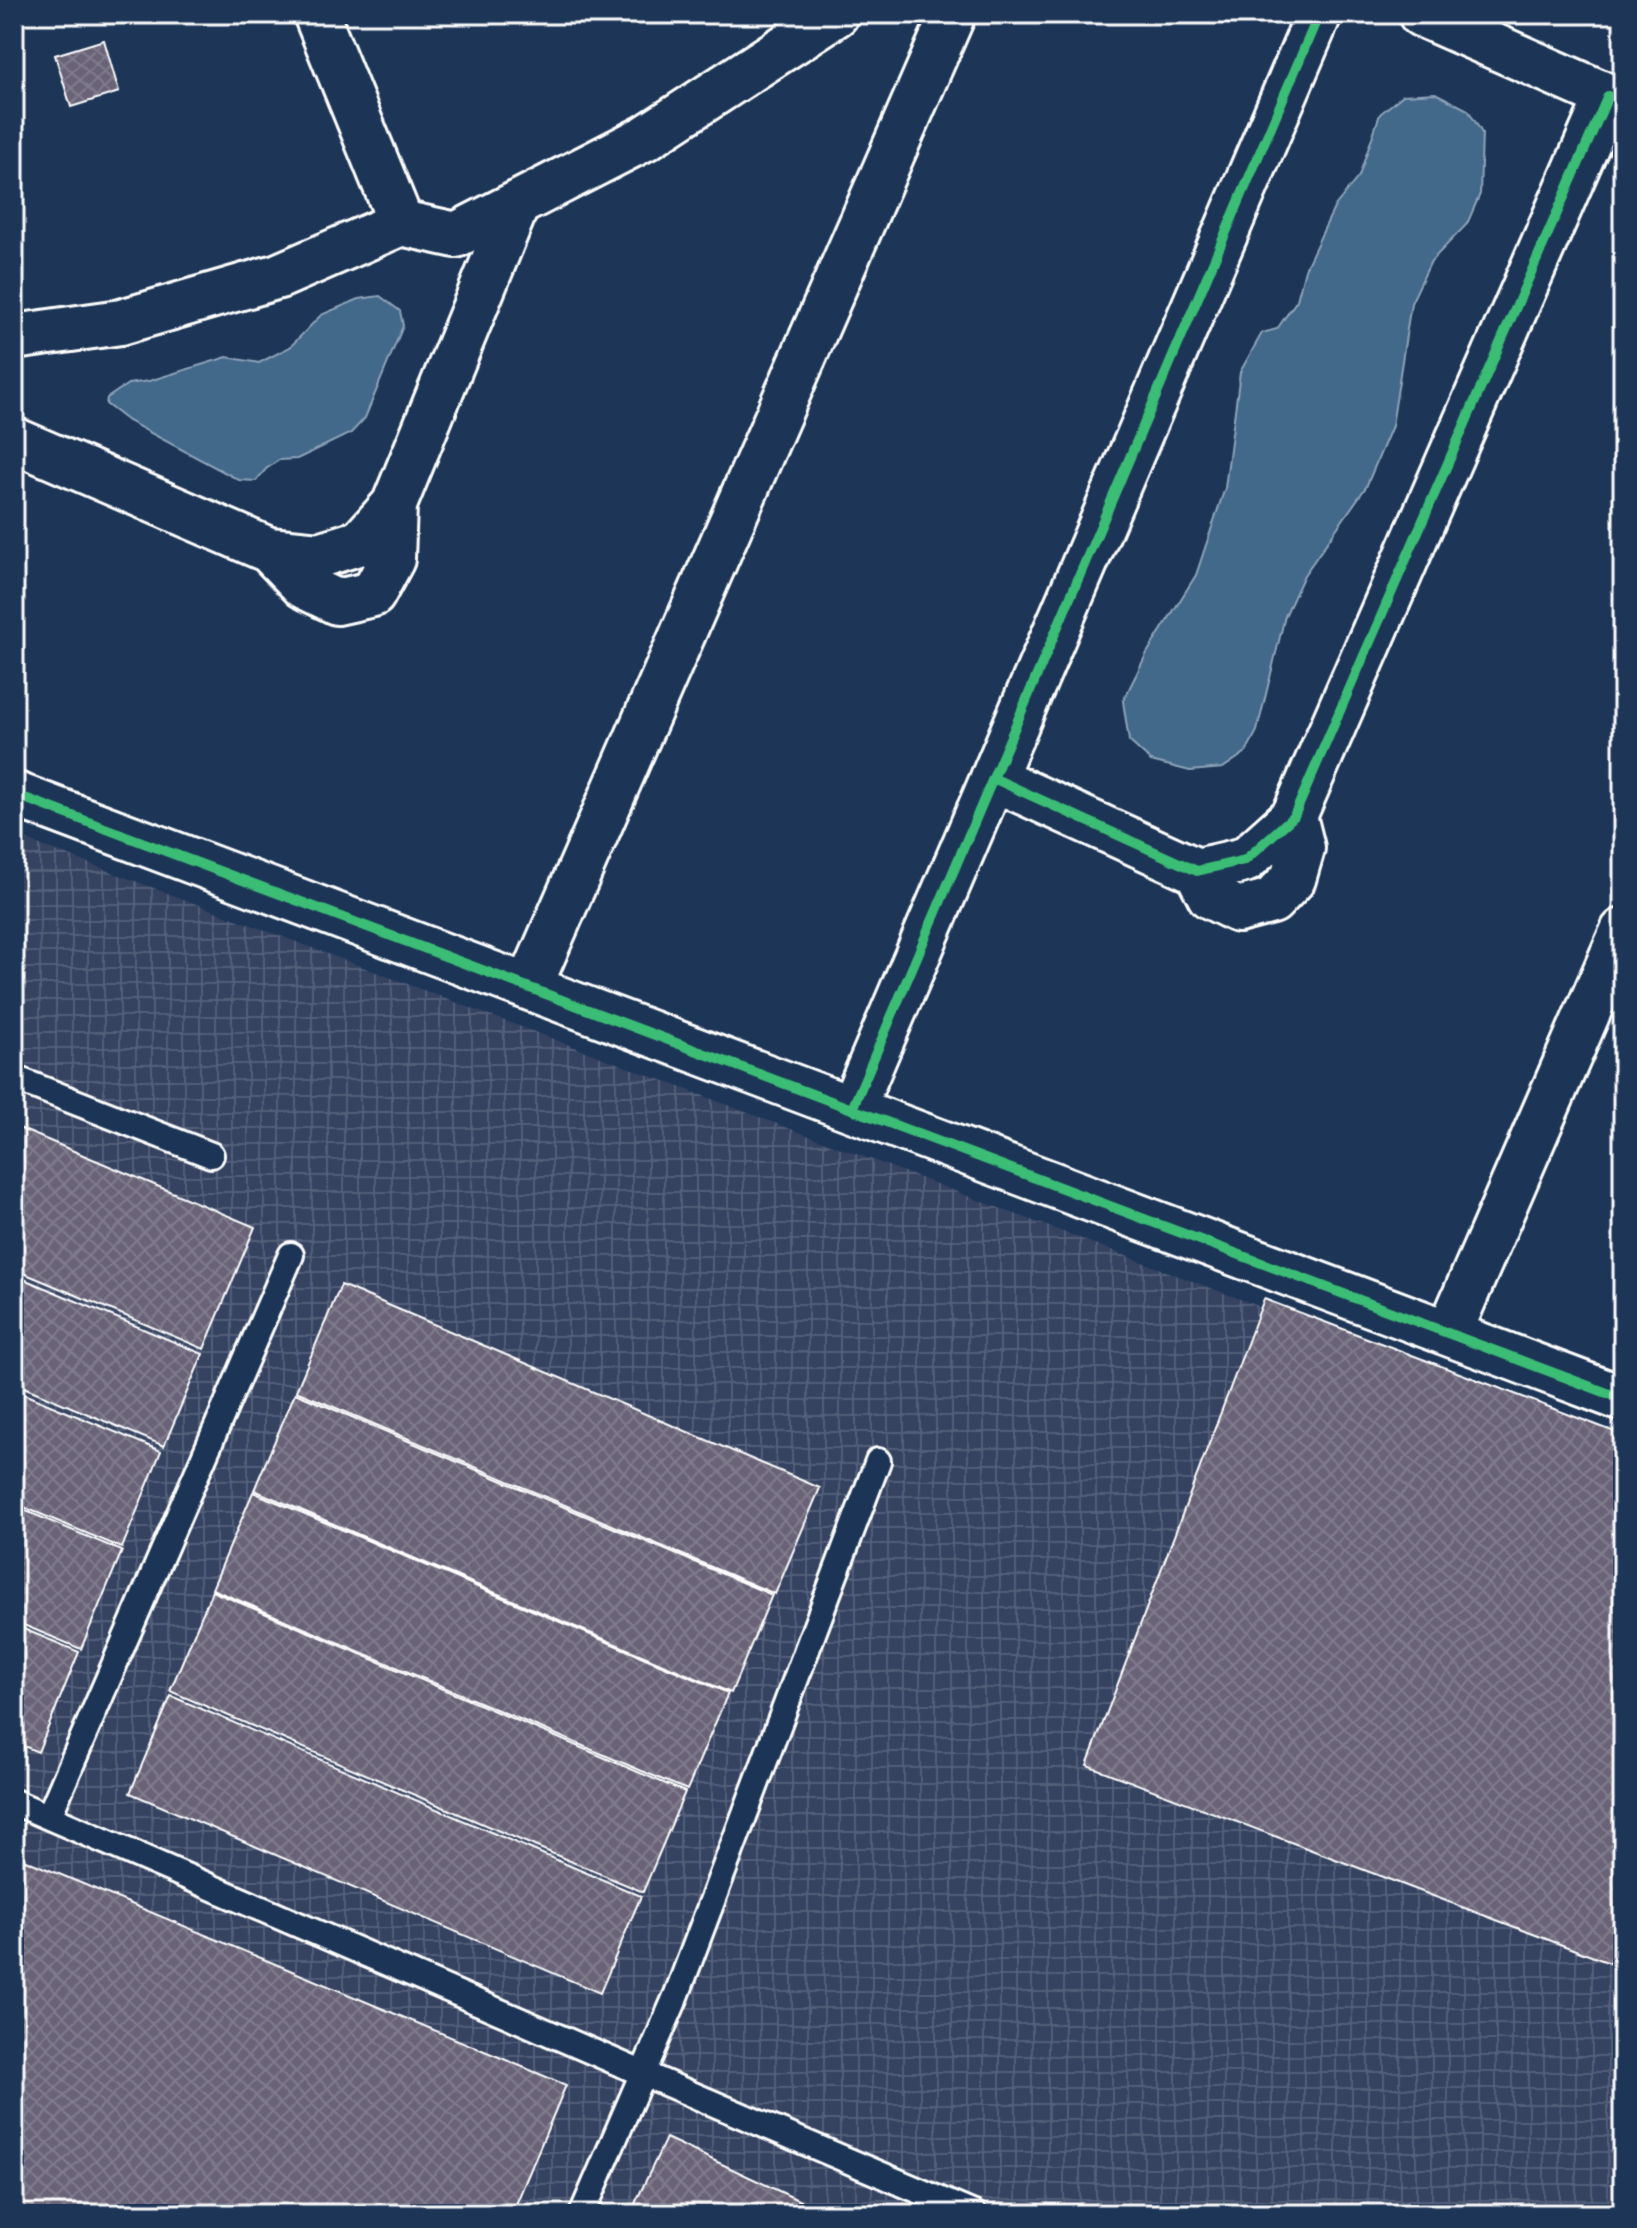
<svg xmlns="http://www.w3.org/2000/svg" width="1637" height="2228" font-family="Mynerve,sans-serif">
<defs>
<pattern id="industrial-grid" width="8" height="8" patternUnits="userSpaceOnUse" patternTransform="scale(2)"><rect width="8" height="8" fill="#344361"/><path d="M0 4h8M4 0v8" fill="none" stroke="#525f79"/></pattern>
<pattern id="building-cross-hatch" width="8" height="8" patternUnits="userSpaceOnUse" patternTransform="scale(2)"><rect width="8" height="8" fill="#6a6478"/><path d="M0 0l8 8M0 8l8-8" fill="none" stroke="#807b8c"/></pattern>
</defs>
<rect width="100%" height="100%" fill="#1d3557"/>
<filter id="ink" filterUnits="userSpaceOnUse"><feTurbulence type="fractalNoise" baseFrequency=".0125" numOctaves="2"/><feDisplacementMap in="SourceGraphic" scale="16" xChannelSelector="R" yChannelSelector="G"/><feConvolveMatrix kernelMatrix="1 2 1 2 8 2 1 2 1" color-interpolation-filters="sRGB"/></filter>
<g filter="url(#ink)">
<path fill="url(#industrial-grid)" d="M14 835 1623 1444V2214H14Z"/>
<path fill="#42688a" stroke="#8ea4b9" stroke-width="2" d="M1435 93 1468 110 1482 133 1480 194 1467 224 1431 261 1411 303 1392 426 1366 487 1304 575 1285 616 1257 731 1246 752 1223 768 1190 771 1151 761 1129 741 1123 701 1147 653 1196 575 1225 488 1240 372 1262 333 1277 329 1297 300 1305 269 1335 206 1359 176 1380 114 1403 95Z
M380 296 400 311 403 326 365 418 351 433 297 459 279 460 266 469 256 481 239 480 128 421 106 404 107 398 128 384 149 381 227 357 259 363 290 347 321 315 359 299Z"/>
<path fill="url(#building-cross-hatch)" stroke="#fff" stroke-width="2" d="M104 40 119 92 71 107 55 55Z
M14 1126 255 1227 204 1349 14 1269Z
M14 1275 203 1354 164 1446 14 1383Z
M341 1285 820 1488 775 1594 296 1391Z
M1264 1299 1623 1435V1968L1087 1765Z
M14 1390 161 1451 122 1548 14 1503Z
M295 1393 772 1595 731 1693 254 1490Z
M253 1492 728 1693 687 1790 212 1589Z
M14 1506 122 1551 81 1649 14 1621Z
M212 1591 685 1792 643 1892 170 1691Z
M14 1625 79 1652 38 1752 14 1742Z
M171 1696 641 1896 600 1993 130 1793Z
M23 1859 566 2085 512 2214H14V1880Z
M666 2138 828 2214H630Z"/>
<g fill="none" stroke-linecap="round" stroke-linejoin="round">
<defs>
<path id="lane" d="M14 1078 211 1155
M14 1802 644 2074 974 2214
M49 1816 291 1255
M582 2214 677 1994 878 1461"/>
<path id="street" d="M316 14 401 223
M1421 14 1623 103
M14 337 121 322 279 276 401 223 456 235 647 137 836 14
M14 440 269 550 319 555 361 542 394 505 517 204
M269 550 304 586 337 602 373 594 392 559 394 505
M993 778 1197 871 1245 860 1294 816 1608 96
M14 794 1623 1399
M1197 871 1210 896 1238 910 1272 901 1293 879 1302 848 1294 816
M529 987 953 14
M852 1109 1319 14
M1449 1333 1623 931"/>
</defs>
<use href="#lane" stroke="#fff" stroke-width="30"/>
<use href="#street" stroke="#fff" stroke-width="50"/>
<use href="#lane" stroke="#1d3557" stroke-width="24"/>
<use href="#street" stroke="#1d3557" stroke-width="44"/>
<defs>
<path id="cycleway" d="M993 778 1197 871 1245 860 1294 816 1608 96
M14 794 1623 1399
M852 1109 1319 14"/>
</defs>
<use href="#cycleway" stroke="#1d3557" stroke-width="15"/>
<use href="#cycleway" stroke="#3abd76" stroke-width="10"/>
</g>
</g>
<rect width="1637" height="2228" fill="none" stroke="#1d3557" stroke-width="48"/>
<rect x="24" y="24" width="1589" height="2180" fill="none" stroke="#fff" stroke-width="3" filter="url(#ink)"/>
</svg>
